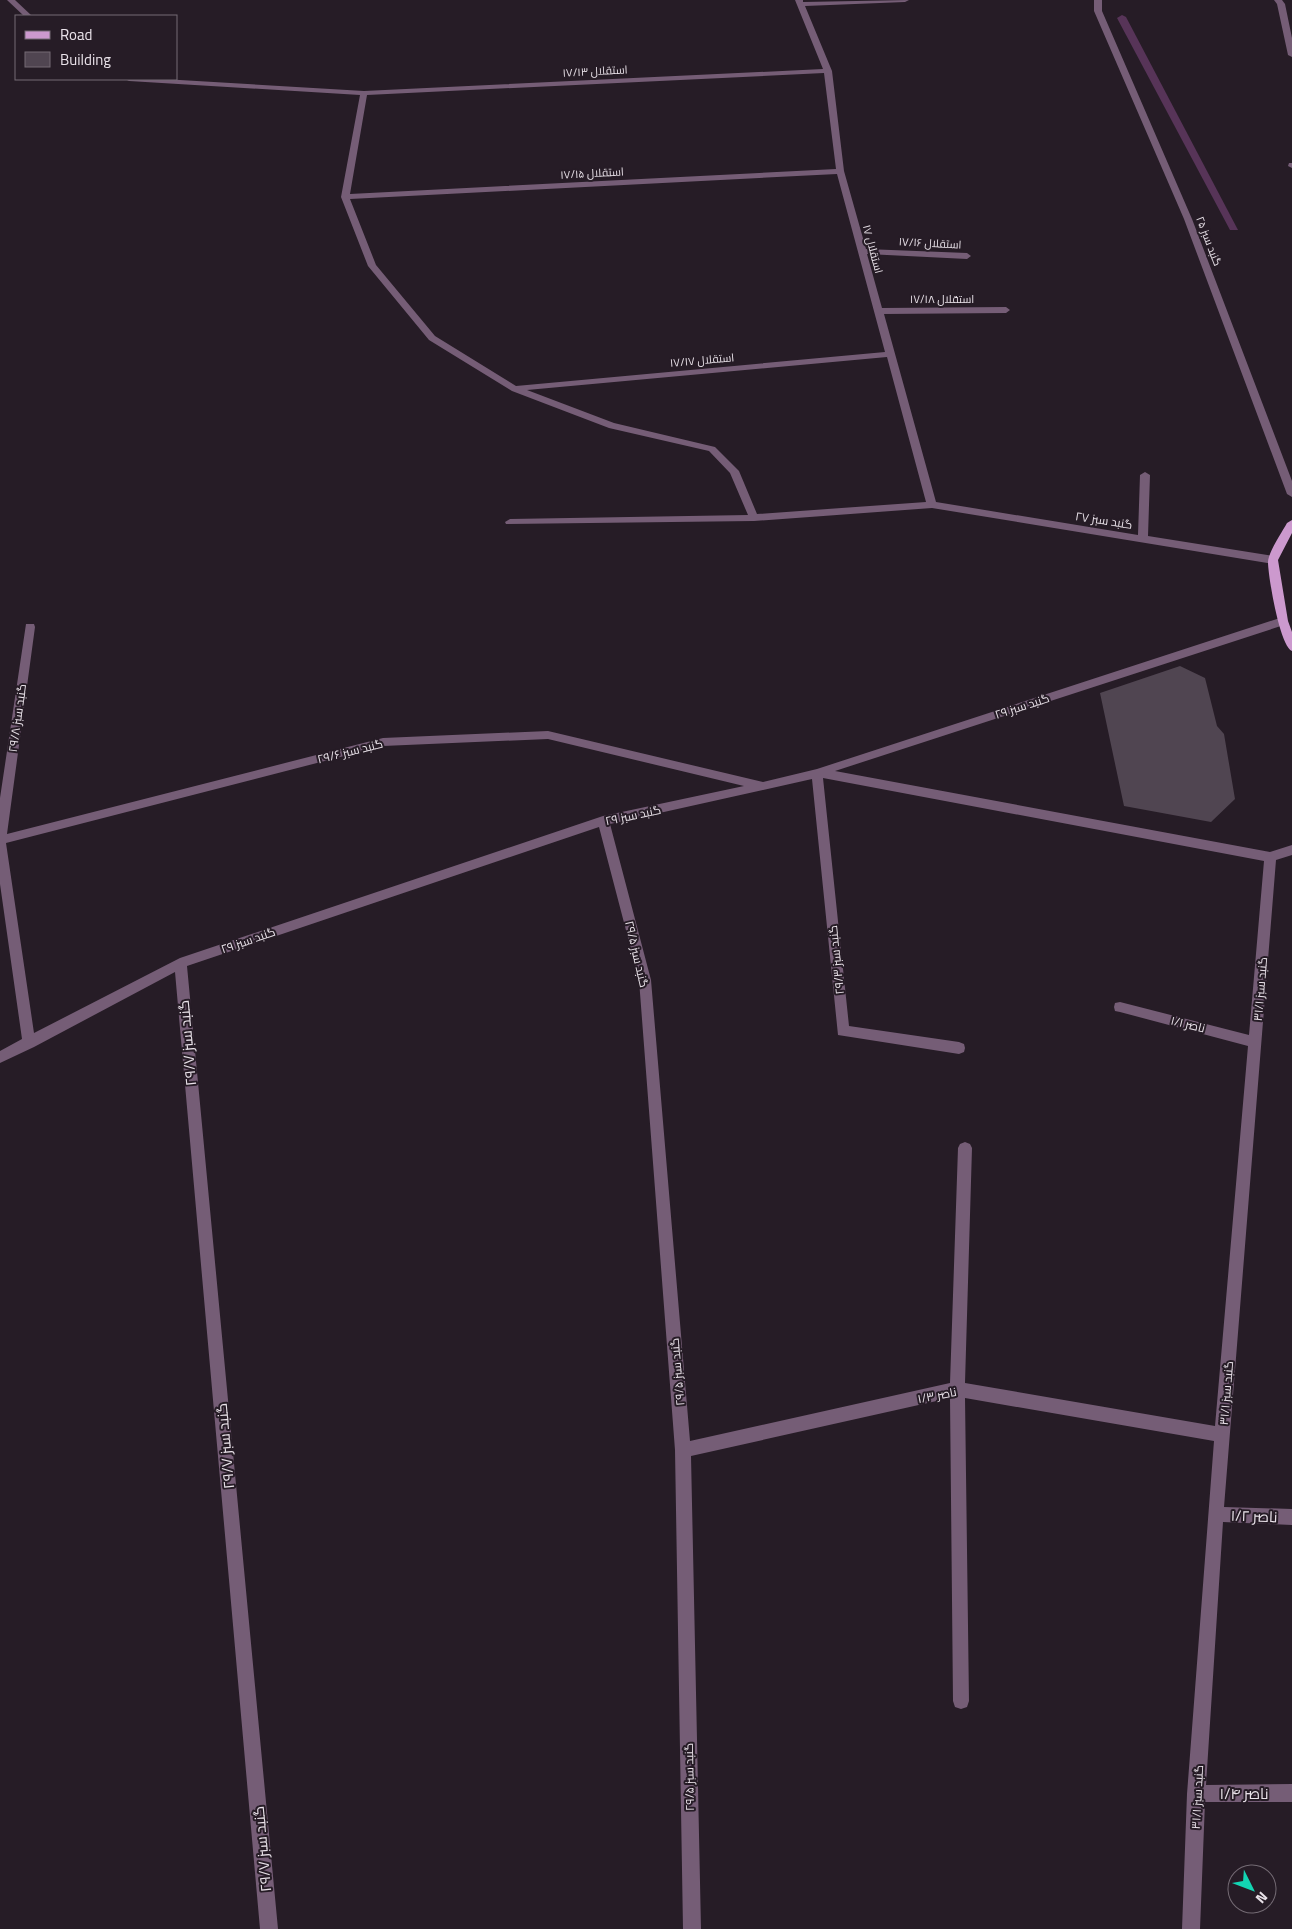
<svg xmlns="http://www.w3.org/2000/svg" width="1292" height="1929" font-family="'Titillium Web',Cairo,sans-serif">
<rect width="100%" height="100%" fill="#261c26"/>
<path fill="#573458" d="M1122 15 1126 17 1238 230H1230L1117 18Z"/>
<path fill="#504551" d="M1180 666 1205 678 1217 726 1224 734 1235 799 1211 822 1124 806 1100 693Z"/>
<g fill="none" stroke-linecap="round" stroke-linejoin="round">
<path fill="#755d76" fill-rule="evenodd" d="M7 0H15L32 16H24Z
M795 0H803V2L909 0 905 2 805 6 832 71 844 171 866 249 967 253 971 256 967 259 867 254 882 308 1006 307 1010 310 1006 313 884 314 936 502 1138 535 1140 475 1145 472 1150 475 1148 536 1273 556 1277 557 1278 560 1277 563 1273 564 932 508 754 521 506 524 505 522 510 519 748 515 730 473 709 451 609 428 512 391 429 340 368 266 341 197 360 95 129 81 125 79H163L364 91 823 69ZM824 73 836 169 350 194 367 95ZM837 174 885 352 516 386 435 336 376 265 350 199ZM887 357 926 502 757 514 739 471 715 447 614 423 527 390Z
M1094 0H1102V11L1192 219 1292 481V497L1287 494 1184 219 1094 11Z
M1274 0H1282L1285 4 1292 38V57L1288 55 1277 4Z
M1289 163H1292V168L1288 166Z
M1283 617 1288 621 1287 624 835 771 1270 852 1292 845V855L1276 860 1224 1507 1292 1509V1525L1223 1522 1206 1785 1292 1784V1802H1205L1200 1929H1182L1187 1794 1214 1441 965 1398 969 1701 967 1707 961 1709 955 1707 953 1701 950 1398 691 1456 701 1929H683L675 1450 639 980 599 827 187 966 278 1929H260L175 972 34 1047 0 1063V1051L22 1039 0 884V798L26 624H34L35 627 7 834 383 738 548 731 763 782 817 769ZM548 739 744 786 603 816 180 958 34 1033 6 843 383 746ZM823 778 1264 861 1249 1035 1120 1002 1115 1003 1114 1007 1115 1011 1120 1012 1248 1046 1215 1426 965 1383 972 1148 970 1144 965 1142 960 1144 958 1148 950 1383 690 1441 651 980 610 824 812 779 838 1035 959 1054 964 1052 965 1048 964 1044 959 1042 849 1026Z"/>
<path fill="#cc99ce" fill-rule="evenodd" d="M1292 520V533L1278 560 1288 621 1292 632V651C1280 647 1268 576 1268 562 1268 553 1282 532 1287 523Z"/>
</g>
<g text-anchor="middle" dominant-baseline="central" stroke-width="4" stroke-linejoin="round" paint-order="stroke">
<g font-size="11" fill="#e9e2e9" stroke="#261c26">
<text transform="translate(595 71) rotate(-3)">استقلال ۱۷/۱۳</text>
<text transform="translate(592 173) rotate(-3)">استقلال ۱۷/۱۵</text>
<text transform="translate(1209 241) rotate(69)">گنبد سبز ۲۵</text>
<text transform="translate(930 243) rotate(3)">استقلال ۱۷/۱۶</text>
<text transform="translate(873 249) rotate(75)">استقلال ۱۷</text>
<text x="942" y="299">استقلال ۱۷/۱۸</text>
<text transform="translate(702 360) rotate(-5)">استقلال ۱۷/۱۷</text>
</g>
<g font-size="12" fill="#e9e2e9" stroke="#261c26">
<text transform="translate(1104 520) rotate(9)">گنبد سبز ۲۷</text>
<text transform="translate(1022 706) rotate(-18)">گنبد سبز ۲۹</text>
<text transform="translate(17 718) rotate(-82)">گنبد سبز ۲۹/۸</text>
<text transform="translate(350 751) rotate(-14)">گنبد سبز ۲۹/۶</text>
<text transform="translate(633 815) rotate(-12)">گنبد سبز ۲۹</text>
<text transform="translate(248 940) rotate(-19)">گنبد سبز ۲۹</text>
<text transform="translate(637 954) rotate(77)">گنبد سبز ۲۹/۵</text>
<text transform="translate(836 960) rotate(-96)">گنبد سبز ۲۹/۳</text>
<text transform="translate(1260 989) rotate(-85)">گنبد سبز ۳۱/۱</text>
<text transform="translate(1188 1024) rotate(14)">ناصر ۱/۱</text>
<text transform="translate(677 1372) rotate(-95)">گنبد سبز ۲۹/۵</text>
<text transform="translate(1226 1393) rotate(-85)">گنبد سبز ۳۱/۱</text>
<text transform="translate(937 1395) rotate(-11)">ناصر ۱/۳</text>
<text transform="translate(689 1777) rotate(-91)">گنبد سبز ۲۹/۵</text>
<text transform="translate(1197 1797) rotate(-87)">گنبد سبز ۳۱/۱</text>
</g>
<g font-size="15" fill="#e9e2e9" stroke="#261c26">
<text transform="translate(187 1043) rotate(-95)">گنبد سبز ۲۹/۷</text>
<text transform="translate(225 1446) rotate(-95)">گنبد سبز ۲۹/۷</text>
<text transform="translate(1254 1516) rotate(2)">ناصر ۱/۲</text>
<text x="1244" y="1793">ناصر ۱/۴</text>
<text transform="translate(262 1849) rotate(-95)">گنبد سبز ۲۹/۷</text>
</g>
</g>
<rect x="15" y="15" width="162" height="65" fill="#261c26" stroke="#746b74"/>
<rect x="25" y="31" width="25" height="8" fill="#cc99ce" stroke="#746b74"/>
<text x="60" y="40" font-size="15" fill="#e9e2e9">Road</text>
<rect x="25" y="52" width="25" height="15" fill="#504551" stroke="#746b74"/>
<text x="60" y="65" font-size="15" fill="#e9e2e9">Building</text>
<g transform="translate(1252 1889) rotate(132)"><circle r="24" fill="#261c26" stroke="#746b74"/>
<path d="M0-4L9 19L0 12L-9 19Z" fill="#13d5b3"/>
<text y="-8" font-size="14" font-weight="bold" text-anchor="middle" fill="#e9e2e9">N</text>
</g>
</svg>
